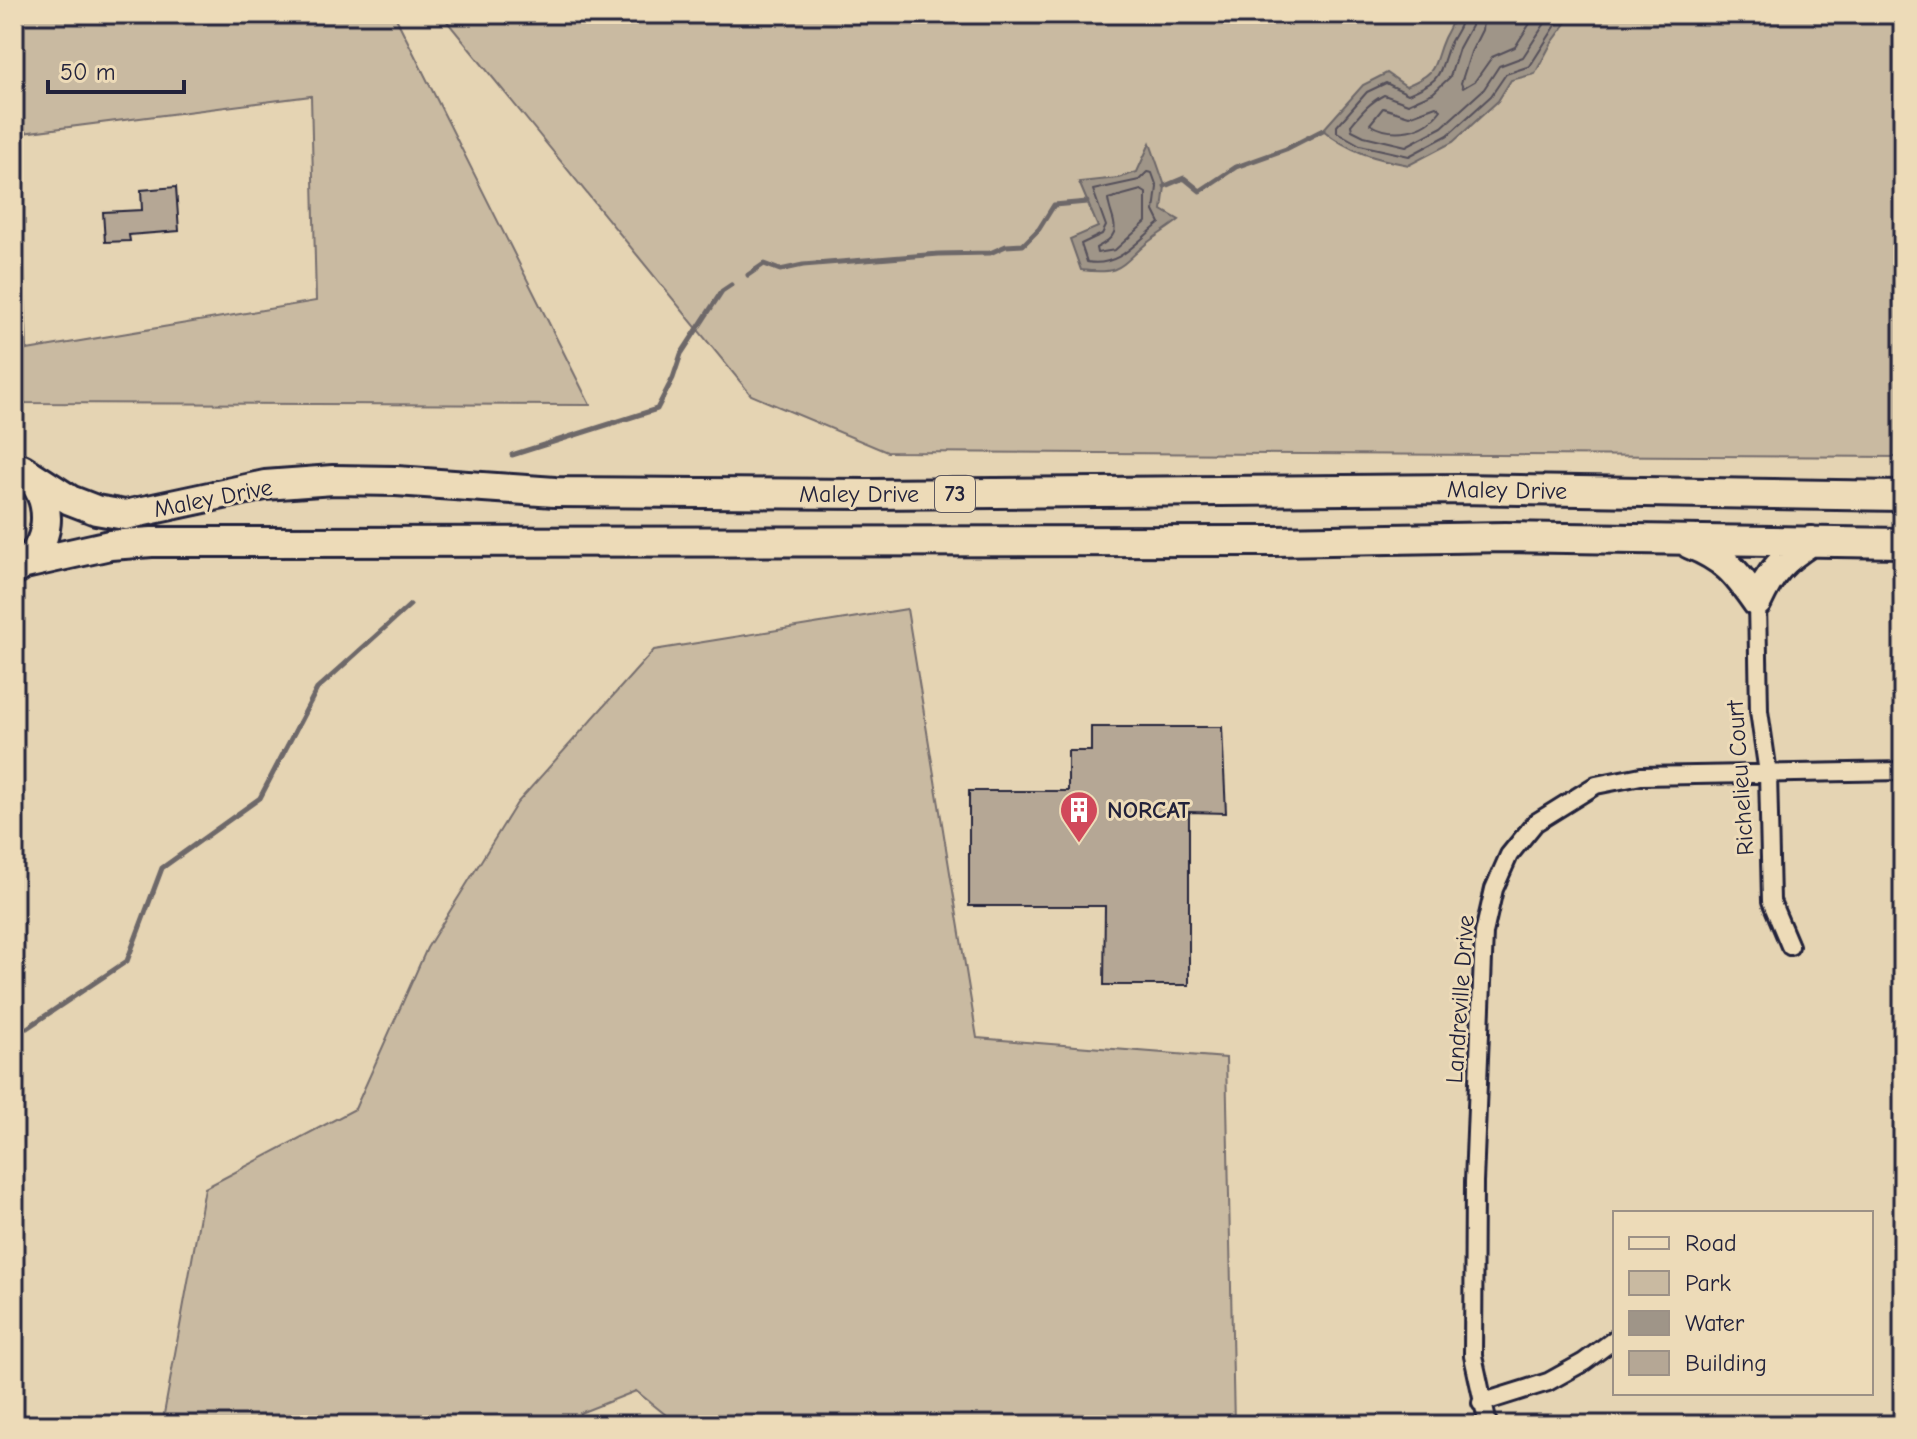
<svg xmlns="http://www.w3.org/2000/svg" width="1917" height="1439" font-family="'Comic Neue',sans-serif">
<rect width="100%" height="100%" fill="#e5d4b3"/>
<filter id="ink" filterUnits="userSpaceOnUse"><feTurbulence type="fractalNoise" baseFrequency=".0125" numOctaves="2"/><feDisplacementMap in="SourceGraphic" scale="16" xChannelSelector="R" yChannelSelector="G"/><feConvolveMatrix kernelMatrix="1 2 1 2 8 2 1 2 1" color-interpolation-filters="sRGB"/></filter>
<g filter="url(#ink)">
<path fill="#c9baa1" stroke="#766e6e" stroke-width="2" d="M14 14H394L590 405 14 403V162H20L27 350 316 301 311 96 14 134Z
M441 14H1903V457L887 452 751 395Z
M907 609 977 1038 1226 1058 1234 1425H672L671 1419 636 1391 580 1413 578 1425H162L205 1188 355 1109 427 948 517 803 654 650Z"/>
<path fill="#9f9588" stroke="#6d6769" stroke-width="2" d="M1454 14H1573L1551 44 1535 74 1511 80 1498 101 1453 142 1409 165C1376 159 1349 152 1323 130L1363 85 1387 73 1406 86C1441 71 1431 67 1444 38 1448 30 1453 23 1454 14Z
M1150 143 1165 186 1162 210 1179 220C1169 228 1157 235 1147 243 1119 267 1121 275 1081 270L1070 239 1098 227 1079 182 1118 178 1137 172Z"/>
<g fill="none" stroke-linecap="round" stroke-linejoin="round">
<path stroke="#54505a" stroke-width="2" d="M1462 14C1462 26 1455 33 1450 43 1437 75 1445 79 1408 94L1386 83 1367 92 1337 126V132L1360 145 1409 156 1448 135 1491 96 1506 74 1530 66 1563 14
M1472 14 1471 26 1459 48 1450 77 1433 93 1408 104 1384 95C1370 102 1361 113 1351 125L1352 130 1364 136 1406 146 1442 127 1484 89 1499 66 1523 57 1551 14
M1484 14 1482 30 1471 52 1461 83 1463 88 1475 81 1492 57 1515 47 1536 14
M1436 106 1441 110C1425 132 1393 138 1370 124L1383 108 1409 116Z
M1147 172 1152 173 1157 187 1154 211 1160 223C1137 241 1119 268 1087 262L1081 244 1102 234 1106 226 1093 190 1139 180Z
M1141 190 1146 193V222L1115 250 1097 253 1096 248C1127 232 1111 223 1108 199Z"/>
<path stroke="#6d6769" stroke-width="5" d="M1165 186 1184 178 1200 191 1236 167 1286 149 1323 130
M748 275 764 264 780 270 803 265 939 254 990 253 1006 246 1023 245 1039 229 1054 205 1087 202
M512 455 657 409 673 378 681 354 722 291 731 285
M27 1028 127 961 162 868 260 798 317 689 410 605"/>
</g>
<path fill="#b5a795" stroke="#22223b" stroke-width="2" d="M176 187 179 231 129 235 130 241 105 242 103 212 142 210 141 190Z
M1091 727H1222L1226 813 1189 812V985H1104L1105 906H969V791H1068V751H1091Z"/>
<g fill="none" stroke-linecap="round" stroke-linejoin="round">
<defs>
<path id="minor" d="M1757 602 1759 711 1768 773 1771 901 1790 946
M1481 1403 1548 1382 1584 1362 1615 1339
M1488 1425 1473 1356 1474 1182 1484 933 1494 889 1509 855 1535 823 1596 785 1641 776 1903 771"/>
<path id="trunk" d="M22 469 70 500 96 510 125 515 265 485 333 480 396 481 555 492 867 494 1458 489 1903 496
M1690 544C1725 558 1736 572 1757 602
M25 564 110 545 152 542 1274 541 1505 537 1903 543
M18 568C52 547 55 501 27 474
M1757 602C1771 571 1782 560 1811 541"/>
</defs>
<use href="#minor" stroke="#22223b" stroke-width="22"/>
<use href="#trunk" stroke="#22223b" stroke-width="34"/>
<use href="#minor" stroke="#eddbb8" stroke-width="16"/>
<use href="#trunk" stroke="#eddbb8" stroke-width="28"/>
</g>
</g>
<defs>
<symbol id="building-pin" viewBox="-11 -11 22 30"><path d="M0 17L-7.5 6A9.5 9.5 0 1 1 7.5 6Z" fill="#d1495b" stroke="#eddbb8"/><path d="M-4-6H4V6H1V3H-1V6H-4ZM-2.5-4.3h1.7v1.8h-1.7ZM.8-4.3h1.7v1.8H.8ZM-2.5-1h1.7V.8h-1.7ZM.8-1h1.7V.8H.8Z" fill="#fff"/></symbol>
</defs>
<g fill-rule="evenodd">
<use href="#building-pin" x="1057" y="788" width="44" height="60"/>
</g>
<g text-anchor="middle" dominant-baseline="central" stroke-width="6" stroke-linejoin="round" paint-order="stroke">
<rect fill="#eddbb8" stroke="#5f5a60" stroke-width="2" x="935" y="476" width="40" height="36" rx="6"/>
<g font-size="22" font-weight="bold" fill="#22223b">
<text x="955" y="494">73</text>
</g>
<g font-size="24" fill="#22223b" stroke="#eddbb8">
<text transform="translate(1507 490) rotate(1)">Maley Drive</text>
<text x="859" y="494">Maley Drive</text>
<text transform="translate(213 498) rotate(-11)">Maley Drive</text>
<text transform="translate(1740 778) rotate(-94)">Richelieu Court</text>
<text transform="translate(1460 999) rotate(-86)">Landreville Drive</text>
</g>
<g font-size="24" font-weight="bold" fill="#22223b" stroke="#eddbb8" text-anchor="start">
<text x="1107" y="810">NORCAT</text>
</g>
</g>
<rect width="1917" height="1439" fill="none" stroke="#eddbb8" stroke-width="48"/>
<rect x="24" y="24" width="1869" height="1391" fill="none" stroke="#22223b" stroke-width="3" filter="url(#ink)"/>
<rect x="1613" y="1211" width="260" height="184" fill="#eddbb8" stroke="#9c9186" stroke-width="2"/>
<rect x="1629" y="1237" width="40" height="12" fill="#eddbb8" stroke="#9c9186" stroke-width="2"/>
<text x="1685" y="1251" font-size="24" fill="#22223b">Road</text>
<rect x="1629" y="1271" width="40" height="24" fill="#c9baa1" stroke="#9c9186" stroke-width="2"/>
<text x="1685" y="1291" font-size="24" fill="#22223b">Park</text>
<rect x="1629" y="1311" width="40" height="24" fill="#9f9588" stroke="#9c9186" stroke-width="2"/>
<text x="1685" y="1331" font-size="24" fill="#22223b">Water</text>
<rect x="1629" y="1351" width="40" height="24" fill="#b5a795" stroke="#9c9186" stroke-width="2"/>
<text x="1685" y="1371" font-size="24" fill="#22223b">Building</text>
<path d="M48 80v12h136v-12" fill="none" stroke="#22223b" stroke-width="4"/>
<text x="60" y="80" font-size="24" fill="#22223b" stroke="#eddbb8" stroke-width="6" paint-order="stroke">50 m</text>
</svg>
